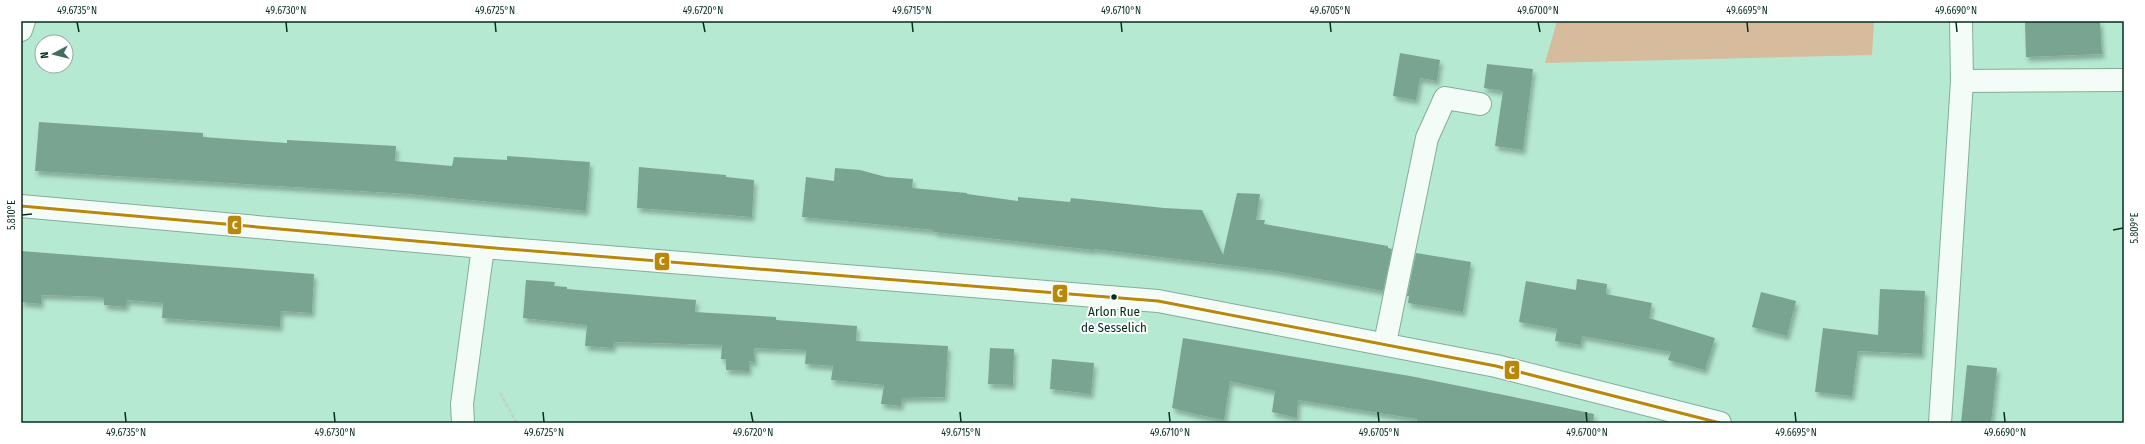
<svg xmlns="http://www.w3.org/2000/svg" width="2145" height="444" font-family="'Fira Sans Condensed',sans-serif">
<defs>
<filter id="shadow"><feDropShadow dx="2.5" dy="4.5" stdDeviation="2" flood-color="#0004"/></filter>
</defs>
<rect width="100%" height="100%" fill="#b6e9d1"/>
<path fill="#d6bb9c" d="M1557 21H1874L1872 55 1545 63Z"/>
<path fill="#7aa492" filter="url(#shadow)" d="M2025 21H2100L2102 54 2026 57Z
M1400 53 1440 60 1437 81 1420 78 1416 100 1393 96Z
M1487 64 1533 69 1523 150 1495 146 1503 91 1484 88Z
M39 122 203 133V137L287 143V140L396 146 395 161 452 166 454 157 507 160V156L590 162 586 211 408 194 35 171Z
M639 167 726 175V177L754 180 752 217 637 208Z
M835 168 860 170 886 177 913 179 912 188 967 193V194L1018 201V197L1070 202 1071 198 1164 208 1202 210 1223 255 1237 193 1260 194 1256 220H1265L1264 224 1388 246V248L1392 249 1383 291 1276 271 1094 249V250L987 238 934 232V230L802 217 806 177 834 181Z
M21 251 314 274 312 313 281 311 280 327 162 318 163 303 127 300 126 307 104 305V297L41 295V304L21 302Z
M1416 253 1471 262 1463 312 1408 303 1409 296H1407Z
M1577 279 1607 284 1606 294 1652 303 1649 318 1715 338 1705 370 1668 360 1671 352 1582 336 1581 345 1555 341 1557 329 1519 322 1526 281 1576 290Z
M526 280 555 282 554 286 567 287V289L696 300 695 312 776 317V320L857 326 856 341 948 346 945 397 902 398 901 406 881 404 884 385 831 380 833 366 805 364 806 350 754 348 755 362 749 361V371L726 370V359H721L722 345 614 342 613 348 585 346 587 325 523 318Z
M1880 289 1925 291 1922 354 1858 351 1852 396 1815 392 1823 328 1878 335Z
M1761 292 1796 301 1787 336 1752 327Z
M1183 338 1410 376 1509 396 1594 414 1593 423H1416L1417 419 1298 400 1297 418 1272 412 1275 391 1230 381 1224 420 1195 414 1172 408Z
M990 348 1014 349 1013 385 988 384Z
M1052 359 1094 363 1091 394 1050 389Z
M1967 365 1997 368 1991 423H1961Z"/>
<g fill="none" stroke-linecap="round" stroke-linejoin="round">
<defs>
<path id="minor" d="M21 30 24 21
M1962 81 2124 80
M21 206 483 247 1158 301 1496 366 1720 423
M1385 343 1427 138 1445 98 1480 104
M463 423 462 404 483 247
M1940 423 1962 81 1961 21"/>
</defs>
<use href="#minor" stroke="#84ad9b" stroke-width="24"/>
<path stroke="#c1d0c9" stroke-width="2.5" stroke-dasharray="4 2" stroke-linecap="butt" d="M500 393 517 423"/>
<use href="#minor" stroke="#f4fcf8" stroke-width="22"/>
<defs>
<path id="bus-1" d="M21 206 483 247 1158 301 1496 366 1720 423"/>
</defs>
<use href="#bus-1" stroke="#fff" stroke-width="6"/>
<use href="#bus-1" stroke="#ba8808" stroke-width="3"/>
</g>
<path fill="none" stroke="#042e1e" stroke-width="1.5" d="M77 22 79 32M286 22 287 32M495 22 496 32M703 22 705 32M912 22 913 32M1121 22 1122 32M1330 22 1331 32M1538 22 1540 32M1747 22 1748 32M1956 22 1957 32M22 215 32 214M2113 230 2123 228M125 412 126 422M334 412 335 422M543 412 544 422M751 412 753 422M960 412 961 422M1169 412 1170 422M1378 412 1379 422M1586 412 1587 422M1795 412 1796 422M2004 412 2005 422"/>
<circle fill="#042e1e" stroke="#fff" stroke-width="1.5" cx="1114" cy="297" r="3.5"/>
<g text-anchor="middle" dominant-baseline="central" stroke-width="4" stroke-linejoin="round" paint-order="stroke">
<g font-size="13" fill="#042e1e" stroke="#fff">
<text x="1114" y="311">Arlon Rue<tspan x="1114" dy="16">de Sesselich</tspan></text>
</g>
</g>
<g stroke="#fff" stroke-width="1.5">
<rect x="227" y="215" width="15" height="20" rx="4" fill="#ba8808"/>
<rect x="654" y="252" width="16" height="19" rx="4" fill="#ba8808"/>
<rect x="1052" y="284" width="16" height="19" rx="4" fill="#ba8808"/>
<rect x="1504" y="360" width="16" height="20" rx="4" fill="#ba8808"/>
</g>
<g font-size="11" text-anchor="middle" font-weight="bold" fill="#fff">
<text x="235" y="229">C</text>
<text x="662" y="265">C</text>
<text x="1060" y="297">C</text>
<text x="1512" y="374">C</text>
</g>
<rect width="2145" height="444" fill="none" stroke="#ffffff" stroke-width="44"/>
<g transform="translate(54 54) rotate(263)"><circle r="19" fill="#ffffff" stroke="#9baba5"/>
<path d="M0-3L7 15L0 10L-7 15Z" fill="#426f5d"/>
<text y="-6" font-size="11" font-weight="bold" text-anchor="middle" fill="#042e1e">N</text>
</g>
<rect x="22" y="22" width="2101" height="400" fill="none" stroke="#042e1e" stroke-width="1.5"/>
<g font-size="10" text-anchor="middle" fill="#042e1e">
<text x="77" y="14">49.6735°N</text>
<text x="286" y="14">49.6730°N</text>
<text x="495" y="14">49.6725°N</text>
<text x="703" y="14">49.6720°N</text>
<text x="912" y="14">49.6715°N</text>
<text x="1121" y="14">49.6710°N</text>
<text x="1330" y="14">49.6705°N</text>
<text x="1538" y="14">49.6700°N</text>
<text x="1747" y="14">49.6695°N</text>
<text x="1956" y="14">49.6690°N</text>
<text transform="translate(11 215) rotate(-90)" y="4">5.810°E</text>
<text transform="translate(2134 228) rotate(-90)" y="4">5.809°E</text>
<text x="126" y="436">49.6735°N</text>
<text x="335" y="436">49.6730°N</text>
<text x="544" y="436">49.6725°N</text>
<text x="753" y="436">49.6720°N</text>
<text x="961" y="436">49.6715°N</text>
<text x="1170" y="436">49.6710°N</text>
<text x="1379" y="436">49.6705°N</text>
<text x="1587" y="436">49.6700°N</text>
<text x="1796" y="436">49.6695°N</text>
<text x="2005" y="436">49.6690°N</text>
</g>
</svg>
